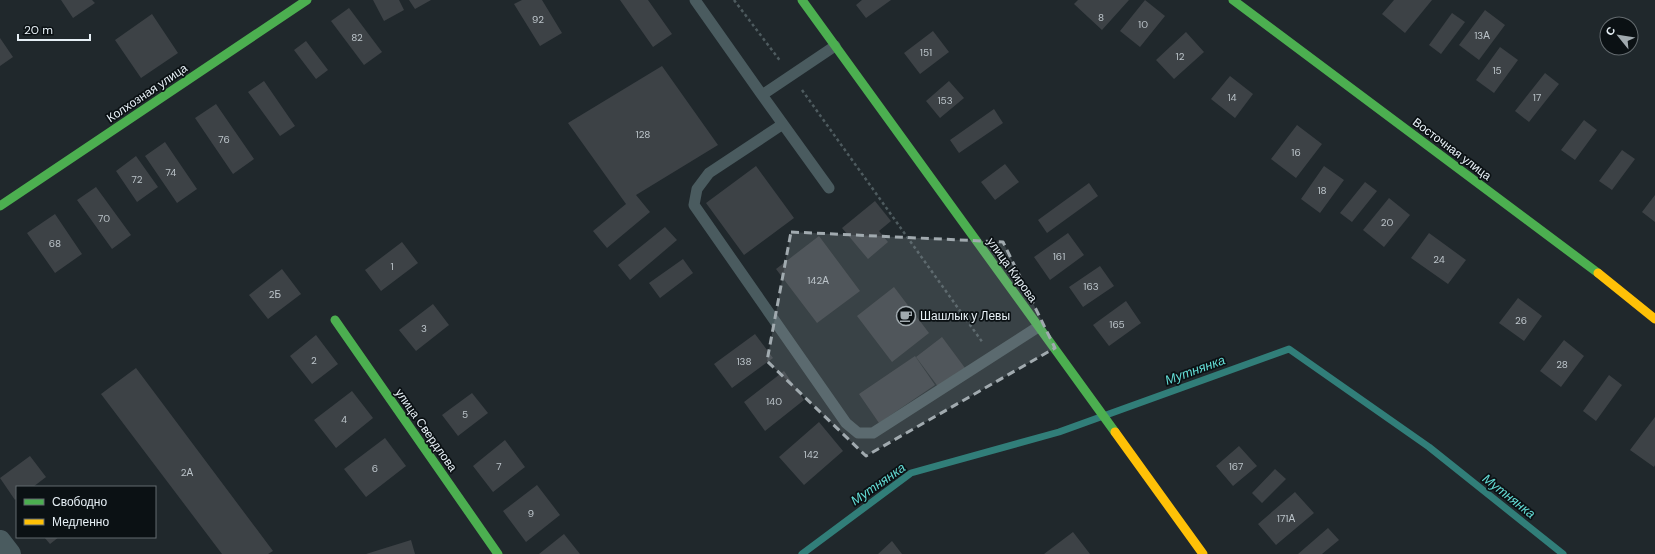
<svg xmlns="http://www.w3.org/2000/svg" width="1655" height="554" font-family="'DM Sans',sans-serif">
<rect width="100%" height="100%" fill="#20282c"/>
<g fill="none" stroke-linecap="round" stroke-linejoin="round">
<path stroke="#317e79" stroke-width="7" d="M802 554 911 473 1059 432 1289 349 1429 447 1563 554"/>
</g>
<path fill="#3d4246" d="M61 0H92L95 3 73 18Z
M373 0H399L404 10 384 21Z
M409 0H431L415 9Z
M522 0H542L562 33 540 46 514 4Z
M620 0H648L672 34 653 47Z
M862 0H891L866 18 856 5Z
M1078 0H1129L1102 30 1074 4Z
M1145 0 1165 16 1140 47 1120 31Z
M1394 0H1432L1405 33 1382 14Z
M349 8 382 52 364 65 331 21Z
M1485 10 1505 25 1479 60 1459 45Z
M1452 13 1465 22 1441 54 1429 45Z
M152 14 178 53 141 78 115 40Z
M933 31 949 52 920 74 904 53Z
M1186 32 1204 52 1174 79 1156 60Z
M0 38 13 57 0 66Z
M306 41 328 70 316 79 294 50Z
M1500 47 1518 60 1494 93 1476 80Z
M662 66 718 145 636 195 650 212 607 248 593 231 626 204 568 123Z
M1545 73 1559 84 1529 122 1515 111Z
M1230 76 1253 94 1235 118 1211 99Z
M264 81 295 126 280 136 248 92Z
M949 81 964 98 940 118 926 101Z
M216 104 254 159 233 174 195 118Z
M994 109 1003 123 959 153 950 140Z
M1584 120 1597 130 1575 160 1561 150Z
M1297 125 1322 144 1296 178 1271 159Z
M165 142 197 189 177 203 145 156Z
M1622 150 1635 159 1612 190 1599 181Z
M136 156 158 187 137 202 116 171Z
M1005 164 1019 182 995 200 981 182Z
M756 166 794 218 744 255 706 203Z
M1324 166 1344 180 1320 213 1301 199Z
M1365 182 1377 191 1352 222 1340 213Z
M1089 183 1098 196 1047 233 1038 220Z
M96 187 131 235 112 249 77 200Z
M1655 195V222L1642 212Z
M1389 198 1410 215 1384 247 1363 230Z
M875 201 891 221 879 231 888 242 868 259 842 228Z
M55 214 82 254 55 273 27 233Z
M665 227 677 240 630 280 618 265Z
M1068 233 1084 255 1050 280 1034 257Z
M1429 233 1466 260 1448 284 1411 258Z
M819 236 860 291 817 323 776 269Z
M402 242 418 263 381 291 365 270Z
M683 259 693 273 660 298 649 283Z
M1100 266 1114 286 1083 307 1069 287Z
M282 269 301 294 268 319 249 295Z
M894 287 929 333 892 362 857 316Z
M1518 298 1542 316 1524 341 1499 323Z
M1126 301 1141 323 1109 346 1093 325Z
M433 304 449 325 416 351 399 330Z
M755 334 773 358 732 388 714 364Z
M316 335 338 364 312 384 290 356Z
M942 337 965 368 939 388 916 357Z
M1564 340 1584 356 1561 387 1540 371Z
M915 356 935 385 879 423 859 394Z
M136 368 273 551 268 554H222L101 394Z
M784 371 804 400 765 431 744 402Z
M1609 375 1622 385 1596 421 1583 411Z
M352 391 373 418 336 448 314 420Z
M472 393 488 413 458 436 442 415Z
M1655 417V465L1654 467 1630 450Z
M819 422 843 451 804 485 779 457Z
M385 438 406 466 366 497 344 469Z
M505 440 525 467 493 492 473 466Z
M1239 446 1257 466 1233 486 1216 466Z
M30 456 46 477 33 487H17V498L15 500 0 478Z
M1275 469 1286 479 1262 503 1252 493Z
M537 485 560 515 526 542 503 511Z
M1295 492 1314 513 1276 545 1258 524Z
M1328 528 1339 540 1322 554H1298Z
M1073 532 1090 554H1044Z
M564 534 580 554H539Z
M44 537H59L50 544Z
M411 540 415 554H366Z
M892 541 902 554H878Z"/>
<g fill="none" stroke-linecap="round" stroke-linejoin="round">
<path stroke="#4e5b5f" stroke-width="2.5" stroke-dasharray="3 3" stroke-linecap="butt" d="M734 0 781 62
M802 90 983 343"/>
<path stroke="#4a5b5f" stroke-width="11" d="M695 0 762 95 835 46
M762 95 829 188
M783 124 709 173 697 189 694 205 846 423 858 433H873L1038 327"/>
<path stroke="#4a5b5f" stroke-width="22" d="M0 541 10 554"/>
<path stroke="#4caf50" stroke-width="9" d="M802 0 1115 432
M1233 0 1598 273
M0 206 307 0
M335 320 498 554"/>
<path stroke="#ffc107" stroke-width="9" d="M1598 273 1655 319
M1115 432 1203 554"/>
</g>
<path fill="#a1aaaf" fill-opacity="0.2" stroke="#a1aaaf" stroke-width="3" stroke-dasharray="8 5" stroke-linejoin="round" d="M791 232 1003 242 1055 348 866 456 767 361Z"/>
<defs>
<symbol id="cafe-ring" viewBox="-11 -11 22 22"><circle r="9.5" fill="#0b1114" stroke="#a1aaaf" stroke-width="1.5"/><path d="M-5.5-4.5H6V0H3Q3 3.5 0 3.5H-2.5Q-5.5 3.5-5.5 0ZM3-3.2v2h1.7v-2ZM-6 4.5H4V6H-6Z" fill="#a1aaaf"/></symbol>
</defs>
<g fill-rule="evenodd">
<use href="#cafe-ring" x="895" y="305" width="22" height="22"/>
</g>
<g text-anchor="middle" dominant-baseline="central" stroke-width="3.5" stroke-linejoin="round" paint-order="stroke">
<g font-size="10" fill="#bcc4ca">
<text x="1101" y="17">8</text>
<text x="538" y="19">92</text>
<text x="1143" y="24">10</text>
<text x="1482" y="35">13А</text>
<text x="357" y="37">82</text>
<text x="926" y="52">151</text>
<text x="1180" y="56">12</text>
<text x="1497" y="70">15</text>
<text x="1232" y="97">14</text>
<text x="1537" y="97">17</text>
<text x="945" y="100">153</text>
<text x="643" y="134">128</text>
<text x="224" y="139">76</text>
<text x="1296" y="152">16</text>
<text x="171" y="172">74</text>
<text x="137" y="179">72</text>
<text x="1322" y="190">18</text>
<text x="104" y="218">70</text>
<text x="1387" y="222">20</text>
<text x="55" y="243">68</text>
<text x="1059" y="256">161</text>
<text x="1439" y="259">24</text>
<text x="392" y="266">1</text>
<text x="818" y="280">142А</text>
<text x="1091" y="286">163</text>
<text x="275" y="294">2Б</text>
<text x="1521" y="320">26</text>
<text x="1117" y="324">165</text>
<text x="424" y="328">3</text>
<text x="314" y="360">2</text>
<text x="744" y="361">138</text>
<text x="1562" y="364">28</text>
<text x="774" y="401">140</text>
<text x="465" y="414">5</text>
<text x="344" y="419">4</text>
<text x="811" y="454">142</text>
<text x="499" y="466">7</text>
<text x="1236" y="466">167</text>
<text x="375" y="468">6</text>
<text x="187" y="472">2А</text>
<text x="531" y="513">9</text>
<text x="1286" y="518">171А</text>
</g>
<g font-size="12" fill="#e7f0f6" stroke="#0b1114">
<text transform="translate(147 93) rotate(-34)">Колхозная улица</text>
<text transform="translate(1452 149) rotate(37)">Восточная улица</text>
<text transform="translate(1012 270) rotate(54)">улица Кирова</text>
<text transform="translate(426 430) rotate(55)">улица Свердлова</text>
</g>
<g font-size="12" fill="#e7f0f6" stroke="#0b1114" text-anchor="start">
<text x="920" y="316">Шашлык у Левы</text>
</g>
<g font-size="13" font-style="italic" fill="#64ddd6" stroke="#0b1114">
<text transform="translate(1195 370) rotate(-20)">Мутнянка</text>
<text transform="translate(878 484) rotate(-35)">Мутнянка</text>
<text transform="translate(1509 496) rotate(38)">Мутнянка</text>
</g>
</g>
<rect x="16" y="486" width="140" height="52" fill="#0b1114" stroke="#636a6e"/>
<rect x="24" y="499" width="20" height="6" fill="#4caf50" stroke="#636a6e"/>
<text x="52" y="506" font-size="12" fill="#e7f0f6">Свободно</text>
<rect x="24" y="519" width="20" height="6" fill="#ffc107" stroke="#636a6e"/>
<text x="52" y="526" font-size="12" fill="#e7f0f6">Медленно</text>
<g transform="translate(1619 36) rotate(300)"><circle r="19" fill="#0b1114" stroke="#636a6e"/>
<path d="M0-3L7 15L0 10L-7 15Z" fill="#a1aaaf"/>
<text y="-6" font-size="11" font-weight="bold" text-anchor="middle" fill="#e7f0f6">С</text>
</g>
<path d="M18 34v6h72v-6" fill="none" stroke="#e7f0f6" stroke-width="2"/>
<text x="24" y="34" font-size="12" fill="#e7f0f6" stroke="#0b1114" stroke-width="3" paint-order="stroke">20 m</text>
</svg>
